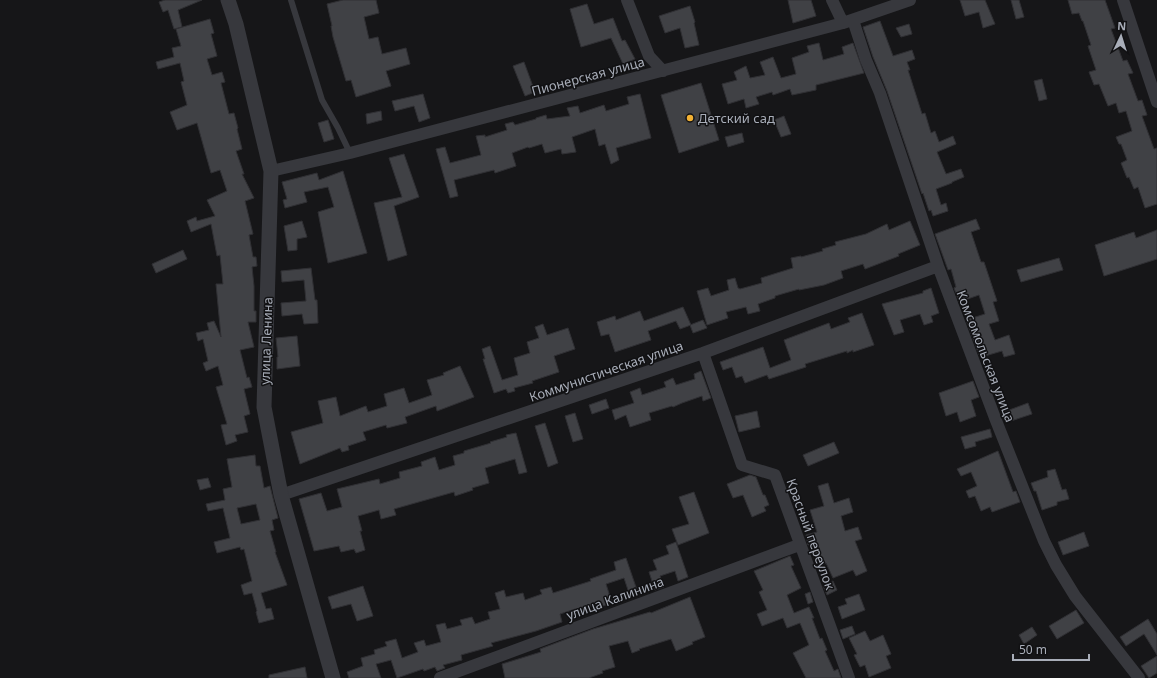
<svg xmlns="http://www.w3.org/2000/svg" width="1157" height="678" font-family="'Noto Sans',sans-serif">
<rect width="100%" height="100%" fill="#161618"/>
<path fill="#404145" stroke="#303034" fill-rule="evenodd" d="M165 0H202L178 10 182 27 174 29 168 10 163 12 159 2Z
M343 0H376L379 13 364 17 369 39 378 37 382 54 406 48 410 64 386 71 391 86 356 97 351 80 346 81 333 37 331 26H332L327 4Z
M788 0H811L816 16 793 23Z
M960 0H985L995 24 983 28 979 12 965 16Z
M1011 0H1019L1024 17 1016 19Z
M1068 0H1105L1115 28 1111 29 1123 61 1127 60 1133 73 1128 74 1138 101 1142 100 1147 115 1142 116 1154 149 1157 148V204L1145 208 1138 187 1134 189 1129 177 1127 178 1121 163 1127 160 1121 144H1119L1116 137 1132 131 1126 111 1119 113 1116 103 1108 106 1099 84 1094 85 1089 72 1096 70 1088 46 1091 45 1083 21H1082L1079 13 1072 14Z
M587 4 594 24 613 18 622 41 625 40 635 59 623 64 611 38 581 47 570 9Z
M690 6 695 22 694 23 699 45 685 48 680 28 665 33 659 16Z
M210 19 214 33 211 34 217 56 207 59 212 75 222 72 225 82 221 83 229 114 234 113 238 128 237 129 242 149 236 151 244 174H242L254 198 245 201 253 234 249 235 253 257H256L257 266 252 267 254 286V311H256V322H248L254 347 240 350 247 378 249 377 252 387 244 389 250 414 244 416 248 432 235 435 237 441 226 445 221 425 227 424 216 387 223 385 218 366 206 371 203 363 208 361 203 339 198 341 196 333 209 330 207 323 214 321 221 337 216 284H223L220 255 217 256 211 224 191 232 187 221 196 217 197 221 215 216 207 200 227 191 220 170 211 173 197 123 177 130 170 112 187 105 181 82 184 81 180 63 158 69 156 62 174 57 172 48 181 46 176 29Z
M880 21 893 56 912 50 915 59 907 62 910 70H908L922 114 925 113 931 133 935 131 939 142 953 136 956 144 937 152 946 174 961 169 964 177 952 182V183L936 189 941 205 946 203 948 211 933 216 931 210 929 211 923 193 922 194 887 91 873 57 863 27Z
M909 24 912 34 901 37 896 28Z
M819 43 823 60 844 54 842 47 853 43 864 73 816 85V90L792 95 790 89 773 95 772 92 756 97 759 104 746 108 744 99 728 104 722 84 737 80 734 72 746 66 750 78 765 75 760 62 773 57 781 78 796 74 792 58 809 52 807 46Z
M524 62 535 92 525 96 513 66Z
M1042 79 1047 99 1039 101 1034 81Z
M701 83 719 140 679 153 661 95Z
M423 94 430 118 419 122 414 106 395 111 392 101Z
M640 94 651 138 616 148 619 160 611 164 605 144 599 146 595 129 572 137 576 152 562 154 561 149 545 153 542 144 529 148 528 147 512 153 516 166 495 173 494 170 454 180 458 196 450 198 436 149 445 147 450 163 481 155 476 136 485 135V137L507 130 505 124 513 122 515 125 536 119V118L546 115 547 119 570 116 567 108 578 106 580 113 604 105 606 111 629 104 627 97Z
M381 111 382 120 367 124 366 114Z
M784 116 791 134 781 137 774 120Z
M328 120 334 139 324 142 318 123Z
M742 133 744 142 728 147 725 137Z
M404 154 419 197 394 206 407 255 388 261 374 203 402 197 389 158Z
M343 171 367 253 328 263 318 212 334 207 328 187 304 192 307 202 285 208 283 200 287 199 282 182 317 173 319 180Z
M976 219 980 229 971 232 981 262H984L997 301 993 302 999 321 989 324 995 340 1009 335 1015 354 1004 357 1002 351 985 356 984 354 979 355 966 320 985 314 979 295 959 302 954 288 956 287 951 269 948 270 935 234Z
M302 221 307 237 297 239V250L288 251 284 226Z
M910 221 920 245 898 254 899 256 865 269 863 264 841 271 843 278 824 285 799 290V289L775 296V298L758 304 760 311 748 314 746 307 726 312 728 318 707 325 697 291 708 288 711 296 729 290 727 280 735 278 738 288 740 289 762 283 761 278 793 268 791 258 801 256V257L823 251 822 249 836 245 835 242 866 234 887 224 889 230Z
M1157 230V259L1104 276 1095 245 1134 232 1136 238Z
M183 250 187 259 156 273 152 264Z
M1059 258 1063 270 1021 282 1017 270Z
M311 268 315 300H317L318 323 304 324 302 314 282 316 281 303 306 301 304 280 282 282 281 271Z
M931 288 939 313 931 316 933 322 924 325 920 314 900 320 904 332 894 335 882 304 923 293V291Z
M683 307 691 325 680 329 676 321 648 331 651 340 615 352 609 334 601 336 597 322 615 316 616 320 640 311 644 321Z
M862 313 874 345 853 352V350L847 353V351L805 364 806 367 769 379 767 375 745 383 742 376 736 378 732 367 723 370 720 362 763 347 770 368 791 360 784 340 829 323 831 329 850 322 848 318Z
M703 320 707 328 693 333 690 325Z
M543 324 547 335 568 328 575 349 554 356 559 372 532 381 533 383 514 388 515 391 508 393 506 389 494 393 483 359H485L482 349 490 346 502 380 518 375 514 358 530 353 527 342 539 338 535 327Z
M297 336 300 366 277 369V357H278L276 338Z
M460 366 474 397 437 411 436 406 405 417 407 423 387 428 386 425 363 432 366 440 348 446 349 450 342 452 340 448 300 464 291 432 323 423 318 401 336 397 340 416 366 406 368 412 387 406 384 394 404 388 409 403 432 395 427 380 444 375 443 373Z
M701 371 711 398 703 401 702 396 682 403 673 407 672 406 649 413 651 420 630 427 626 415 615 420 612 410 634 403 630 392 640 388 642 395 666 387 664 382 673 378 676 385 695 379 694 374Z
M973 381 979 397 971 400 976 416 960 422 957 412 946 416 939 393Z
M606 399 609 408 592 414 589 405Z
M1028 403 1032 414 1008 422 1004 412Z
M757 411 760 427 739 432 735 416Z
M575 413 583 439 573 442 565 416Z
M545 423 558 463 548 467 535 426Z
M990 429 992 437 975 442 976 446 965 449 961 437Z
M516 433 527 472 519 474 515 459 485 468 489 483 472 488 473 490 455 496 454 492 394 509 396 515 381 519 379 510 358 516 362 531H360L365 550 356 553 354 549 341 552 339 546 314 551 299 499 321 493 327 511 342 507 337 489 379 479 380 484 400 478 399 472 422 466 421 462 435 457 439 470 455 465 453 456 464 453V451L491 443 490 442 507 437 506 435Z
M834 442 839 453 808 466 803 455Z
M998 451 1013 492 1016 491 1020 502 992 512 990 507 981 511 975 496 969 498 966 491 977 486 971 472 961 476 957 469Z
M255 455 256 466H260L264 488 270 486 278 518 272 520 274 530 270 531 276 552H275L287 585 261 593 266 609 271 608 274 619 259 623 256 612 257 611 252 593 244 595 241 585 252 581 244 549 241 550 240 547 217 553 214 542 230 538 223 508 208 511 206 504 225 500 223 489 232 487 227 459ZM256 504 260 520 241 524 237 508Z
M1055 469 1062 490 1066 489 1069 499 1057 502V505L1042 510 1036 491H1034L1031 483 1048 477 1047 471Z
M750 475 756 477 763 495H765L769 505 764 507 766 511 752 517 743 495 733 498 727 484Z
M208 478 211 487 200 490 197 480Z
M828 483 834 503 849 498 853 512 841 516 845 531 858 527 862 539 855 541 867 571 856 576 853 570 833 578 826 563 821 565 812 544 808 545 806 535 817 532 810 510 824 506 818 486Z
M694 492 709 533 678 545 672 529 689 524 679 497Z
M1084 532 1089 546 1063 555 1058 542Z
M676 542 688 577 678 581 675 571 660 576 664 587 655 590 649 572 657 570 653 560 669 554 666 546Z
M790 556 794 565 791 566 801 588 787 595 794 613 809 607 814 618H812L820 639 822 638 827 650 825 651 834 671 838 669 841 678H806L793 653 809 645 800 623 787 628 783 618 762 626 757 614 767 610 759 592 763 590 754 571Z
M626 558 638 593 630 596 624 578 606 584 612 603 603 606 602 603 585 609 586 612 577 615 575 609 560 614 562 622 536 631 491 643 493 646 461 655 462 660 443 665 445 668 437 671 435 667 424 671 423 669 397 678 391 660 376 664 381 678H349L347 672 363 666 361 658 375 654 374 650 387 646 385 642 396 639 402 658 418 652 414 643 424 640 426 646 441 642 436 625 445 623 447 629 462 625 460 620 472 617 475 624 490 619 488 612 500 609 495 593 504 590 506 597 523 593 525 600 542 594 540 590 551 587 553 593 591 581 590 579 616 570 614 562Z
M833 581 837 590 827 595 823 586Z
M363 586 373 616 357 621 351 604 332 609 328 597Z
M810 592 813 602 808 604 805 594Z
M859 594 865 610 842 619 838 607 847 604 845 599Z
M690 597 705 637 692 642 693 644 676 651 671 639 639 649 640 650 632 653 628 641 609 646 615 667 602 671 603 673 589 678H505L502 664 541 652 540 649 593 629 650 612 651 613Z
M1076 610 1084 623 1057 639 1049 626Z
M1148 619 1157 634V655L1144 634 1126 646 1120 637Z
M852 626 855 634 843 639 840 630Z
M1032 627 1037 635 1024 644 1019 635Z
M865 631 870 641 883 635 891 654 886 656 891 668 869 677 865 665 860 667 854 655 857 654 849 638Z
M1157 656V673L1149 678 1141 666Z
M305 667 307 678H269V675Z"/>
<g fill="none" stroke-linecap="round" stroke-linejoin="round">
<path stroke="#37383d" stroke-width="6" d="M291 0 322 100 338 128 350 153"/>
<path stroke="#37383d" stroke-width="12" d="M627 0 649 56 663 71
M832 0 843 23
M1123 0 1157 102
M853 20 866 60 880 93 938 266 995 418 1044 541 1056 565 1075 596 1139 678
M271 171 350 153 843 23 910 0
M703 353 742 465 775 475 849 678
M281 495 703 353 938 266
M440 678 799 545"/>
<path stroke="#37383d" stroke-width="15" d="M228 0 236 24 271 171 264 407 281 495 333 678"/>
</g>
<circle fill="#f2b134" stroke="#111113" stroke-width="1.5" cx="690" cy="118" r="4"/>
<g text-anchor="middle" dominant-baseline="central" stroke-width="3" stroke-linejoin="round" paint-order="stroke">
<g font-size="13" fill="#a8adb8" stroke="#111113">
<text transform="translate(588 76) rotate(-15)">Пионерская улица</text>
<text transform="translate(266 341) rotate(-88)">улица Ленина</text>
<text transform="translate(986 356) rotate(69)">Комсомольская улица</text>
<text transform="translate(606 371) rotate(-19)">Коммунистическая улица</text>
<text transform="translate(811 534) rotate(70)">Красный переулок</text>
<text transform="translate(615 598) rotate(-20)">улица Калинина</text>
</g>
<g font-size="13" fill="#a8adb8" stroke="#111113" text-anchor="start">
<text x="698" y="118">Детский сад</text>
</g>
</g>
<g transform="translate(1121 36) rotate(4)" stroke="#111113" stroke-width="3" paint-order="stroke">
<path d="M0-3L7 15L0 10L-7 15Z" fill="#a8adb8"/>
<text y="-6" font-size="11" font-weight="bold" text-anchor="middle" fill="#a8adb8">N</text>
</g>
<path d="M1013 654v6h76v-6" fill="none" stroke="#a8adb8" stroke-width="2"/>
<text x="1019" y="654" font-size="12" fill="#a8adb8" stroke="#111113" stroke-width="3" paint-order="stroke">50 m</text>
</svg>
